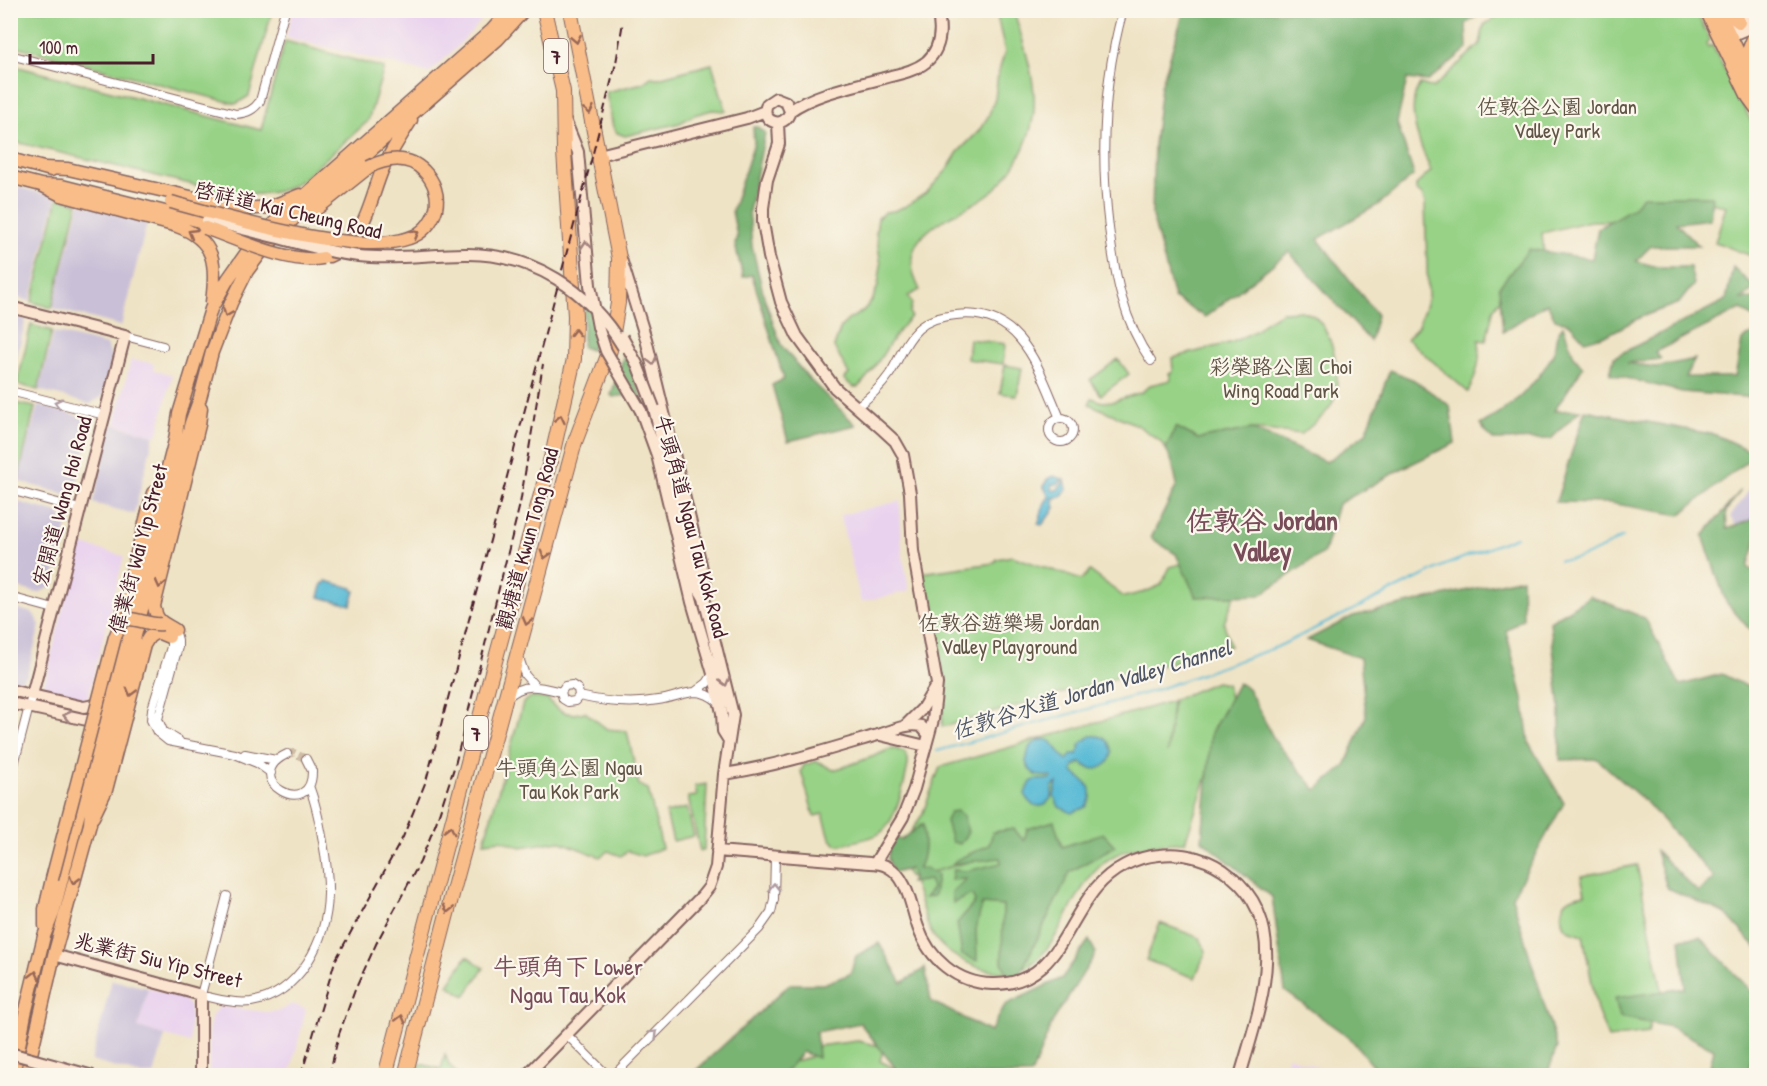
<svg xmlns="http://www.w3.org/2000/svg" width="1767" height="1086" font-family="'Patrick Hand','LXGW WenKai TC',sans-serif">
<rect width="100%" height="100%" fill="#fbf7ec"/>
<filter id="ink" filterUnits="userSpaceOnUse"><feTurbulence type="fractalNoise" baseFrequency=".0167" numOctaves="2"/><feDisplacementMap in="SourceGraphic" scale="12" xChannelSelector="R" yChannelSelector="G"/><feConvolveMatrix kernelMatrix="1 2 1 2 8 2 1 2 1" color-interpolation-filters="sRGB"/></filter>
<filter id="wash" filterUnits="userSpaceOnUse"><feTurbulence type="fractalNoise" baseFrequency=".008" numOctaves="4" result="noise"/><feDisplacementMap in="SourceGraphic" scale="24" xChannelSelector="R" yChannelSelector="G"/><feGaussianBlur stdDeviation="1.35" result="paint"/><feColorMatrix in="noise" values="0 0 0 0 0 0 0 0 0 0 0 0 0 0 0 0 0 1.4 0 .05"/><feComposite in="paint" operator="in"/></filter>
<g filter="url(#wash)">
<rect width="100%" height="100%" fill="#efe3c5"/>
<path fill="#e9d2ee" d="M293 11H479L481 21 455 49 429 73 286 37Z
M131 360 153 363 154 370 172 375 157 436 115 424Z
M900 501 902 551 909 591 861 602 840 515Z
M79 544 124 556 88 697 80 701 49 694 44 685Z
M148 988 183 997 190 1008V1043L138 1028Z
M292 1004 306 1009 290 1075H209V1027L212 1015 220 1006 264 1012 279 1011Z
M1288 1056 1338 1075H1280Z"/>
<path fill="#c9bfd7" d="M10 185 56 197 30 301 11 296Z
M80 203 147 223 121 326 53 308Z
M11 315 26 319 11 381 10 315Z
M54 332 106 345 112 358 103 396 90 404 39 390Z
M38 405 83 417 91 429 76 486 64 494 18 481Z
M112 424 154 435 134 514 93 503Z
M1756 486V527L1743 535 1730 517 1750 489Z
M11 500 58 513 67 525 51 587 38 593 11 586Z
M11 607 33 613 40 625 27 675 17 683 11 681Z
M112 980 148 988 138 1028 165 1036 154 1075H142L91 1061Z"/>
<path fill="#97d286" stroke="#707858" stroke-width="1.5" d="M11 10H272V11L249 96 236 104 11 45Z
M996 11H1014C1023 43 1039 85 1033 118 1028 146 1012 175 990 193 958 219 888 229 920 290L908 296 912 303 910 312 911 317C889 337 880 366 858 387H853L844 379 849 374 834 347 841 327 848 320 863 311 873 299 878 285 881 265 876 233 878 218 885 212 894 211 906 206 927 192 947 170 958 152 978 132 988 117 995 99 998 74 1005 52Z
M1511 11H1696L1710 40 1706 43 1708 47 1712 45 1756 131V258L1715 242 1726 206 1710 203 1615 221H1590L1542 233 1544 256 1502 295 1493 311 1486 341 1479 340C1481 361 1477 374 1468 392L1407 339 1418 326 1428 298 1425 203 1422 195 1416 190V185L1431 171C1420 146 1404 109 1420 84L1433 88 1480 44 1484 25 1503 13Z
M285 41 384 68 368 121 303 179 286 189 275 192 261 194 236 195 11 141V65L261 130Z
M712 64 726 111 712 110 694 115 680 123 625 136 617 133 613 127 606 92 643 83 651 77 658 78Z
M58 198 78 203 52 308 32 302Z
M1301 311C1305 312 1311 314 1314 316 1334 332 1344 382 1332 404 1327 415 1311 425 1302 434L1252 429 1198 439 1176 427 1166 449 1160 441 1137 425 1089 404 1092 398 1102 402 1114 401 1142 392 1150 385 1171 380 1169 373 1173 372 1172 358 1233 342 1257 330 1265 322 1282 312Z
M31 325 52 331 38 390 17 384Z
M969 339 1005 344 1003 364 967 359Z
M1118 359 1129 374 1101 395 1090 380Z
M1005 365 1022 368 1017 396 1000 393Z
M10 402 35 407 18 479 11 478Z
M1257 539 1224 623 1230 646 942 727 944 680 923 590 921 573 994 563 997 559 1012 556 1081 580 1090 571 1124 597 1145 592 1161 585 1170 567Z
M1216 682 1227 684 1235 721 1214 755 1185 842C1162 844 1130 845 1110 858 1058 892 1060 999 975 966 957 959 939 948 930 930 922 913 920 895 911 878L1031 844 910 878 895 856 922 815 940 767 1172 701 1167 753 1173 700Z
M531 697 548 699C557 713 570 716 585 712L607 729 627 731 639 785 648 789 662 848 643 856 628 851 621 856 608 851 600 857 559 841 521 847 501 840 484 842 523 703Z
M893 748 904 752 908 759V765C905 782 895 824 880 833 872 839 851 842 840 845L835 844 830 838 823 814 814 816 801 771 804 765 817 761 833 770C854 764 873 757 893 748Z
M707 784 704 850 700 851 688 797 697 796 695 786Z
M687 808 694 836 673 841 666 813Z
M1637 865 1663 996 1653 1012 1648 1033 1608 1038 1597 1010 1583 935 1568 930 1563 925C1558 906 1565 897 1585 894L1581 876Z
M1160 923 1200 938 1206 951 1195 978 1146 960Z
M467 956 484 968 465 996 448 985Z
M858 1041 884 1047 880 1061 894 1068 901 1075 783 1076 784 1064 810 1057 818 1046Z
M445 1054 449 1065 458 1075H417L420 1064 441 1069Z"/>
<path fill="#79b473" stroke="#626a4f" stroke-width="1.5" d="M1184 11H1484L1466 24 1467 49 1428 81 1407 79 1397 123 1414 175 1378 205 1318 239 1377 315 1370 341 1289 252 1205 317 1174 298 1152 215 1154 144 1161 86Z
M753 127H758L765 133 749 211 752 246 764 297 781 345 807 377 856 425 788 441 772 385 784 379 752 275 743 277 735 244 737 236 732 211 754 143Z
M1643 196H1712L1710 219 1676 223 1699 246H1651L1636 261 1657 267H1690L1694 284 1679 303 1641 317 1609 334 1585 341 1570 324 1555 319 1547 303 1503 332 1499 287 1529 249 1592 259 1598 228 1631 209Z
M1733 267 1755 288 1741 299 1756 298V320L1741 309 1655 352 1661 359 1627 363 1656 367 1695 359 1686 377H1735L1742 340 1756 332V398L1682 392 1610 374 1614 357 1726 300Z
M585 304C597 314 600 337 591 350L582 347Z
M1563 326 1574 356 1583 367 1554 411 1580 410 1551 439 1493 440 1480 425C1511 407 1534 388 1552 356 1559 344 1551 339 1563 326Z
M625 352 648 414 641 416 628 395 613 397 611 395Z
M1390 370 1414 380 1450 406 1455 443 1403 468 1338 504 1324 552 1260 595 1196 597 1176 554 1151 538 1177 485 1172 462 1166 449 1176 427 1198 439 1252 429 1326 462 1366 433Z
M1585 410 1716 435 1756 454 1680 515 1610 503 1556 502Z
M1741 490 1726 511 1727 529 1756 518V542L1748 567 1756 573V637L1726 602 1703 536Z
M1522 578 1523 618 1506 631 1523 698 1529 743 1564 803 1512 897 1557 1047 1547 1075H1380L1351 1039 1285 991 1272 897 1202 840 1211 733 1238 683 1248 688 1275 741 1316 790 1345 766 1366 716 1360 658 1307 640 1353 616Z
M1590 596 1645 618 1680 685 1722 674 1756 691V947L1726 914 1667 888 1656 851 1698 892 1714 878 1647 803 1597 759 1560 760V708L1550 622Z
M957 811 963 816 968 832 960 844 952 842 946 821 950 812Z
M1054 821 1062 847 1103 833 1115 846 1070 872 1019 976 1009 978 1002 962 1003 906 982 904 976 929 977 961 962 955 957 923 975 902 972 894 953 903 952 893 966 879 951 880 953 870 967 871 1001 863 1000 858 953 864 956 860 989 845 993 832 1014 829 1024 841 1027 829Z
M923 824C924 839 926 856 918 869L926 868 937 875 934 896 925 898 932 888 929 880 910 883 913 877 910 869 893 873 888 858 891 835 901 840Z
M1700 937 1756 996 1755 1047 1747 1075H1708L1714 1049 1671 1027 1620 1017 1615 998 1685 988 1680 939Z
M1089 940 1096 953 1053 1021 1031 1075H901L860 1023 816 1032 818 1058 802 1052 783 1075H691L790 984H823L850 974 856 956 879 943 902 983 925 968 931 1001 990 1032 1005 1005 1062 978Z"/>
<path fill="#55b9d4" stroke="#506c80" stroke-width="1.5" d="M1053 476 1063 479 1058 484H1052V490H1057L1065 480 1067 489 1061 497 1053 498 1055 508 1042 525 1038 524C1043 513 1041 505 1049 497L1044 487 1047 479Z
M326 581 353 588V591H355L351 605 319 597 323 583 325 584Z
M1091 736C1102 735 1110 740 1112 752 1110 769 1092 774 1081 762L1074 766 1073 772C1085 783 1099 788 1086 807L1072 813 1059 807 1054 796 1057 783 1052 787V797L1045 805C1035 808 1027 803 1025 793L1031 782C1039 777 1045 782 1052 778L1051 776C1039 778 1030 774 1026 762L1029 748C1050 726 1056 752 1067 760L1072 754H1078L1080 744Z"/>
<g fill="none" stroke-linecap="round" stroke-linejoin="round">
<path stroke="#55b9d4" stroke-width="2" d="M1559 560C1584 561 1602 548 1623 537
M937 751 1153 691 1277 647 1445 565 1516 537"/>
</g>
</g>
<g filter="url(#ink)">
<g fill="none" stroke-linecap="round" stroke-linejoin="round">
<path stroke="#cebca6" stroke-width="8" stroke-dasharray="8 4" stroke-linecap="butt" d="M287 754 294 753 306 759"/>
<defs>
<path id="street" d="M1123 10C1103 82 1100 154 1109 228 1115 276 1123 321 1151 361
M10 55 236 114C247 113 254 110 260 101L285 10
M125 336 163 346
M10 391 105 415
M856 407C869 398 880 388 889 375 899 360 904 342 918 329 929 319 942 316 956 315 1022 307 1039 370 1060 418
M1049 430a12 12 0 1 1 24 0a12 12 0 1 1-24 0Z
M10 490 80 509
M10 597 54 609
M175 630 178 640V647L158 719 163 731 179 741
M169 637 171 642V647L152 709 151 720 157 732 168 741 235 754 257 763 271 773
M519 658 525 675 534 685
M561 692 565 686 572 685 578 689 579 696
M561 692 563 699 568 702 575 701 579 696
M695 692 707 683 713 674
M579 696C605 702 631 705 658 700 670 699 682 693 694 692 704 692 712 696 719 703
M507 698C524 681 541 687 561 692
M245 754 276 760
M287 754C237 778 313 822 312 771L306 759
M10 780 32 695
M227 896 201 995C216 999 235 1004 251 1002 300 994 327 940 328 894 329 868 319 811 309 786
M567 1035 608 1076
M613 1076 759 929 771 912 774 899 775 856"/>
<path id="secondary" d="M1731 25 1756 17
M1724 39 1756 25
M790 111 786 102 776 98 767 104C759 122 785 131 790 111 816 92 860 85 891 76 903 73 916 70 926 62 942 48 942 29 937 10
M565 120 578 152 590 285
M778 123 779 144 767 180 763 208V222L769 257 781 302 797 336 835 388 883 430 895 441 903 455 910 493 913 551 937 684 933 720 914 789 903 817 875 863
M599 155 747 118 765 111
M621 259 646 339 706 585 704 598
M10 307 125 336 32 695
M641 411 657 455 692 602 714 677 722 713 723 731 728 739
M10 690 84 707 104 703
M10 703 87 720 98 729
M906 725 922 709 934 689
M880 735 926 746
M724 774C777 766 830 749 881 734 895 730 907 723 921 726L929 735
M717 851 870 863C876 863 883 864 888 867 908 877 911 908 918 927 929 959 957 983 992 984 1055 986 1064 926 1096 888 1112 869 1135 857 1159 855 1185 852 1211 859 1231 876 1293 926 1258 1012 1240 1076
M54 955 201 995V1076
M10 1034 23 1018
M526 1076 701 897 709 887 716 867 724 774 733 715 704 598 697 586 654 408"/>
<path id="primary" d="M1706 10 1748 97 1756 108
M1718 10 1756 89
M1724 10 1739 22
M1747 67 1748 51 1756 31
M10 159 51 170
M45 168 68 169 243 209 270 207 300 195
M10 177 41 185 62 186 169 213 200 221 205 228
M41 185 61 195 177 226C216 240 217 265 212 302
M309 215 369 167
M329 256C366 241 369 201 383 168 391 151 401 136 411 120
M123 619 124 602 153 493
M175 630C163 622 157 623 154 606L199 425 201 408
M93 817 106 790 144 645 149 637 157 632 169 637
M45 926V909L52 879
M13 1076 25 1014 44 936 53 913 175 440 179 414 211 309 228 279 252 245 275 222 492 30 510 10
M26 1076 54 955 90 824 92 799 191 423 200 398 212 352 231 303 247 271 262 251 300 212 498 39 524 10"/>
<path id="highway" d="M385 1076 489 683 554 447 574 359 575 316 564 152 563 91 544 10
M405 1076 453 891 575 442 610 350 618 303 619 258 570 10"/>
</defs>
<use href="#street" stroke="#846461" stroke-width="10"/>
<use href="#secondary" stroke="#846461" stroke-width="14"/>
<use href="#primary" stroke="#846461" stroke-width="15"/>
<use href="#highway" stroke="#846461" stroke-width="16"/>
<use href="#street" stroke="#fff" stroke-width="8"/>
<use href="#secondary" stroke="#fce5d0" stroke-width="10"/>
<use href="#primary" stroke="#f8bd89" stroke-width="12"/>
<use href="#highway" stroke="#f8bd89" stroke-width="14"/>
<path stroke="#4a1f2b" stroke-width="2" stroke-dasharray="9 4.5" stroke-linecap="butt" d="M301 1076 335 961 403 837 426 781 591 161 616 63 623 22
M329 1076 339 1034 355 990 377 942 420 862 436 823 455 765 520 504 543 364"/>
<defs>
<path id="secondary-bridge" d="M207 220C230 226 252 231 274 237 303 244 330 253 359 256 394 260 430 254 465 254 532 253 589 290 623 347
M590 285 598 327 606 351 641 411
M622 337 637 364 654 408
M10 1053 93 1076"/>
<path id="primary-bridge" d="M171 202C226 217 357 257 409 238 422 234 432 223 436 209 439 195 434 181 424 171 409 155 387 158 369 167
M205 228C237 239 290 265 323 258
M123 619C137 617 149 626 162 624
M52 879 115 637 123 619"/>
</defs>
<use href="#secondary-bridge" stroke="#846461" stroke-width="14" stroke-linecap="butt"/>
<use href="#primary-bridge" stroke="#846461" stroke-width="15" stroke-linecap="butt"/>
<use href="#secondary-bridge" stroke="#fce5d0" stroke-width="10"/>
<use href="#primary-bridge" stroke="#f8bd89" stroke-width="12"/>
</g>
<defs><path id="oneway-chevron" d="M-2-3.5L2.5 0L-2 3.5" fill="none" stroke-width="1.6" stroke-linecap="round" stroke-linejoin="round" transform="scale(1.5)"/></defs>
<g stroke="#986655">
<use href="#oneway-chevron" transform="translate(576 39) rotate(79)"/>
<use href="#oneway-chevron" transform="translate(589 110) rotate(78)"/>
<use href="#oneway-chevron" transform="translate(192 233) rotate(-150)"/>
<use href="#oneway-chevron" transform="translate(415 234) rotate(-29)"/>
<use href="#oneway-chevron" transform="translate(227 313) rotate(112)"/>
<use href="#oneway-chevron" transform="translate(575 333) rotate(-90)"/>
<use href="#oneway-chevron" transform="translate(560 419) rotate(-77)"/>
<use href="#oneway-chevron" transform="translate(545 555) rotate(106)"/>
<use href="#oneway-chevron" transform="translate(160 584) rotate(104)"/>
<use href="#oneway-chevron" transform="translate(527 621) rotate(105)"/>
<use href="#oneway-chevron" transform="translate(131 692) rotate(105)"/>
<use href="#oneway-chevron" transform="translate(450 830) rotate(-76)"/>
<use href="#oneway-chevron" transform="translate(74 880) rotate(105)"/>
<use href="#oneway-chevron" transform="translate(448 909) rotate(104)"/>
<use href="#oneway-chevron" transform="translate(35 975) rotate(-76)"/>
<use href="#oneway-chevron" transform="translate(401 1019) rotate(-75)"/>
</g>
<g stroke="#a3827e">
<use href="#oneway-chevron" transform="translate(586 245) rotate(-95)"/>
<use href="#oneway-chevron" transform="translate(652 361) rotate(76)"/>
<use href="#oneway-chevron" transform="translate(725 682) rotate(74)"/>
<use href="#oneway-chevron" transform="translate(67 716) rotate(-167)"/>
</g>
<g stroke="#ae9aa0">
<use href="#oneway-chevron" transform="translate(58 403) rotate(-166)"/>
<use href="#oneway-chevron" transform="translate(774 887) rotate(-90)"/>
<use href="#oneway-chevron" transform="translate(654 1034) rotate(-45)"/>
</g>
</g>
<g text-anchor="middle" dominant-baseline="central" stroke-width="4.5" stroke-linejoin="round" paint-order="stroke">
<g fill="#fbf7ec" stroke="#7f6065" stroke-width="1.5">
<rect x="544" y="39" width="24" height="34" rx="4.5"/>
<rect x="464" y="716" width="24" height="34" rx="4.5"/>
</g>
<g font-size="20" font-weight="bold" fill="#4a1f2b">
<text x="556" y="56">7</text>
<text x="476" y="733">7</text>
</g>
<g font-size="21" fill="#615546" stroke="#fbf7ec">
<text x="1557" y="106">佐敦谷公園 Jordan<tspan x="1557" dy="24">Valley Park</tspan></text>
<text x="1281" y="366">彩榮路公園 Choi<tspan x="1281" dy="24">Wing Road Park</tspan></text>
<text x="1009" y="622">佐敦谷遊樂場 Jordan<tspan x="1009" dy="24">Valley Playground</tspan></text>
<text x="569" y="767">牛頭角公園 Ngau<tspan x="569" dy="24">Tau Kok Park</tspan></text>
</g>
<g font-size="21" fill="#4a1f2b" stroke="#fbf7ec">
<text transform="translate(288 210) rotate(13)">啓祥道 Kai Cheung Road</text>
<text transform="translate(62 501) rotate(-75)">宏開道 Wang Hoi Road</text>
<text transform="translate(692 526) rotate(75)">牛頭角道 Ngau Tau Kok Road</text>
<text transform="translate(527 539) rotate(-75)">觀塘道 Kwun Tong Road</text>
<text transform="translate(138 549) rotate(-75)">偉業街 Wai Yip Street</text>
<text transform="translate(158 960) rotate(14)">兆業街 Siu Yip Street</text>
</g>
<g font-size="22" font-style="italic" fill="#4e5566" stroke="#fbf7ec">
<text transform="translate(1091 689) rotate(-17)">佐敦谷水道 Jordan Valley Channel</text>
</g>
<g font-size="24" fill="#794c5a" stroke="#fbf7ec">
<text x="568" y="966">牛頭角下 Lower<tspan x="568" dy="28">Ngau Tau Kok</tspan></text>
</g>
<g font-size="27" font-weight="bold" fill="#794c5a" stroke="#fbf7ec">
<text x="1262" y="520">佐敦谷 Jordan<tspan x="1262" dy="31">Valley</tspan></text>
</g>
</g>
<rect width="1767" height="1086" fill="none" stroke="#fbf7ec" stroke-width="36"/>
<path d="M30 54v9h123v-9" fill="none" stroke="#4a1f2b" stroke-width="3"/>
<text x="39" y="54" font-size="18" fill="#4a1f2b" stroke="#fbf7ec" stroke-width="4.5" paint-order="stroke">100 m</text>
</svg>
